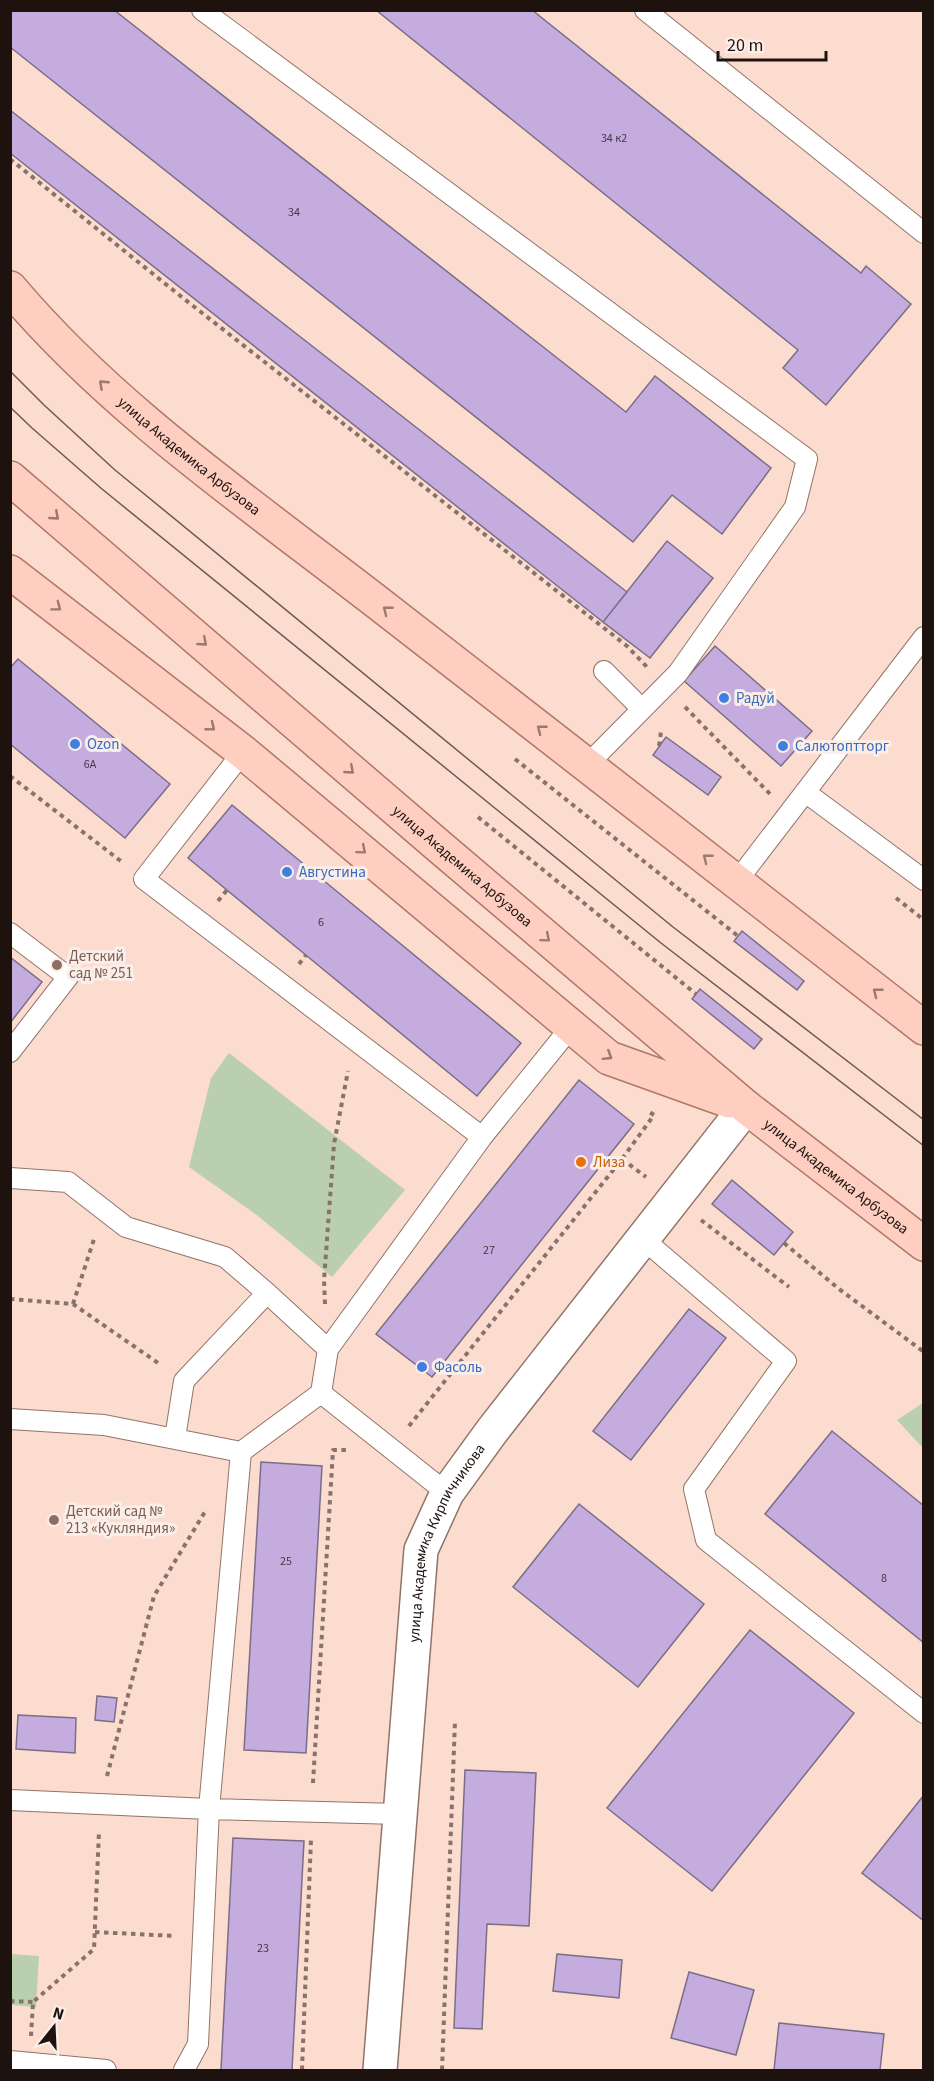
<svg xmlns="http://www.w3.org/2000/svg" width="934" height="2081" font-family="'Source Sans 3',sans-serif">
<rect width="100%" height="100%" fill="#fcdccf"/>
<path fill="#b9cfad" d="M229 1053 405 1190 332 1277 258 1216 189 1167 211 1078Z
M923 1403V1448L897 1420Z
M11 1954 39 1956 36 2007 11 2005Z"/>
<path fill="#c5acde" stroke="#7a6e87" stroke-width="1.5" d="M10 10H114L626 412 655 376 771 468 722 534 672 495 633 542 10 47Z
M376 10H532L861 273 866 266 911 304 826 405 783 368 798 350Z
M10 110 627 592 603 622 10 153Z
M667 541 713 578 650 658 603 622Z
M715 646 812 731 781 766 684 681Z
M18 659 170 784 125 838 10 744V668Z
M666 737 721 777 708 795 653 755Z
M232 805 521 1043 477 1096 188 858Z
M742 931 804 981 797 990 734 941Z
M10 957 42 982 10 1023Z
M700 989 762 1039 754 1049 692 999Z
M579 1080 634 1124 432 1377 376 1334Z
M732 1180 793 1232 774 1255 712 1204Z
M689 1309 726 1338 631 1460 593 1431Z
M832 1431 924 1506V1643L765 1514Z
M261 1462 322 1466 306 1753 244 1750Z
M579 1504 704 1604 638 1687 513 1587Z
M750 1630 854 1713 712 1891 607 1808Z
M97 1696 117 1698 114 1722 95 1720Z
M18 1715 76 1718 75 1753 16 1749Z
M465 1770 536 1773 529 1926 487 1924 482 2029 454 2028Z
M924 1795V1921L862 1873Z
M233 1838 304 1841 292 2070H221Z
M557 1954 622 1960 619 1998 553 1991Z
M689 1972 754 1990 736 2055 671 2038Z
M779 2023 884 2034 880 2070H774Z"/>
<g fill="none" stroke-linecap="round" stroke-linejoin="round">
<defs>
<path id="service" d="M202 10 807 459 795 507 678 673 588 764
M645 10 924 233
M604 671 642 709
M243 752 144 879 482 1137
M805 792 924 880
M737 881 924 637
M10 933 68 977 10 1052
M10 1178 68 1182 126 1227 225 1257 267 1293 328 1349
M643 1239 786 1361 694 1489 706 1540 924 1713
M321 1393 447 1493
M10 1419 104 1425 241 1452
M175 1438 184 1381 267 1293
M10 1800 209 1809 399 1814
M10 2061 106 2070
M184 2070 198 2044 209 1809 241 1452 321 1393 328 1349 482 1137 571 1027"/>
<g id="tertiary">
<path id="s1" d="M380 2070 421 1550 447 1493 492 1431 746 1107"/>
</g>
<g id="primary">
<path id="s2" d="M10 288C113 410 248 502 373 599 557 742 740 884 924 1028"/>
<path id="s3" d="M10 478 441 848 746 1107 924 1244"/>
<path d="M10 572 243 752 609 1058 729 1101"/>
</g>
</defs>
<use href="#service" stroke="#917469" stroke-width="22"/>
<use href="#tertiary" stroke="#917469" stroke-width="36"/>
<use href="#primary" stroke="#af7767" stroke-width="36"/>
<path stroke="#88736b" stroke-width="4" stroke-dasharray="4.5 4.5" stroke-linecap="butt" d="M10 159 183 298 627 646 647 667
M685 707 770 794
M659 746 661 732
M515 759 738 936
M10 776 122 862
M478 817 696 994
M896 898 924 920
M218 901 227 890
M299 964 306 955
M622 1159 646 1177
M701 1220 789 1287
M784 1243 839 1289 924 1352
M10 1299 73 1304 161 1365
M73 1304 94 1239
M325 1304 324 1280 334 1144 348 1071
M409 1426 622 1159 654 1115 648 1111
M107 1776 154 1596 206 1510
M313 1783 333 1450H346
M95 1932 175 1936
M10 2001 33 2002
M31 2036 33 2002 94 1949 99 1831
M302 2070 311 1839
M442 2070 455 1721"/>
<use href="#service" stroke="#fff" stroke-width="20"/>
<use href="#tertiary" stroke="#fff" stroke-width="33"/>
<use href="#primary" stroke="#fecec1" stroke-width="33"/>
<path stroke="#6c5a53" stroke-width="1.5" d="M10 371 44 405 115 470 673 927 924 1120
M10 407 32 428 102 489 661 943 924 1146"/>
</g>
<defs><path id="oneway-chevron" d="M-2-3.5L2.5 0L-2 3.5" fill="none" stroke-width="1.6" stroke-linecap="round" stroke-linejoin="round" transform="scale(1.5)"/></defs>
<g stroke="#997970">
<use href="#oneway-chevron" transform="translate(103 384) rotate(-137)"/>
<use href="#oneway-chevron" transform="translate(55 516) rotate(41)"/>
<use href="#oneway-chevron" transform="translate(57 607) rotate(37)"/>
<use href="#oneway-chevron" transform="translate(387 610) rotate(-142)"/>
<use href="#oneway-chevron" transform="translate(203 642) rotate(41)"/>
<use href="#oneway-chevron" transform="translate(211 727) rotate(39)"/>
<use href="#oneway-chevron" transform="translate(541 729) rotate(-142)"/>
<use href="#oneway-chevron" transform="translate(350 770) rotate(41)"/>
<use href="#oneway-chevron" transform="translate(362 850) rotate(40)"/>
<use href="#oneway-chevron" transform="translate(707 858) rotate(-142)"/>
<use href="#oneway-chevron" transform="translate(546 938) rotate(40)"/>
<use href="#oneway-chevron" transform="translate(877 992) rotate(-142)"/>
<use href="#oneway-chevron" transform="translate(608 1056) rotate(32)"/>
</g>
<g fill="#3f7fe0" stroke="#fbede8" stroke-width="2">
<circle cx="724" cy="698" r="6"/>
<circle cx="75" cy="744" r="6"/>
<circle cx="783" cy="746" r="6"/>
<circle cx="287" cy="872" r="6"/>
<circle cx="422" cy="1367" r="6"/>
</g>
<g fill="#8d6e63" stroke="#fbede8" stroke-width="2">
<circle cx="57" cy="965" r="6"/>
<circle cx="54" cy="1520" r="6"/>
</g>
<circle fill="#e8710a" stroke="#fbede8" stroke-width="2" cx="581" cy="1162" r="6"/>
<g text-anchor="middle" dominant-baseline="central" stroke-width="6" stroke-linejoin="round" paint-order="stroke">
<g font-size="12" fill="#473842">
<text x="614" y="138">34 к2</text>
<text x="294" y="212">34</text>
<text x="90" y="764">6А</text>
<text x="321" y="922">6</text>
<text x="489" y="1250">27</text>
<text x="286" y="1561">25</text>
<text x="884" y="1578">8</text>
<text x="263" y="1948">23</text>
</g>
<g font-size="15" fill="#1d120e" stroke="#fbede8">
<text stroke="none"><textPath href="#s2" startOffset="246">улица Академика Арбузова</textPath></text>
<text stroke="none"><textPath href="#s3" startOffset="596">улица Академика Арбузова</textPath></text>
<text stroke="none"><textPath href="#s3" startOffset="1082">улица Академика Арбузова</textPath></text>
<text stroke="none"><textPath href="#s1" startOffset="536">улица Академика Кирпичникова</textPath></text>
</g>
<g font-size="15" fill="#366cbe" stroke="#fbede8" text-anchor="start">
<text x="736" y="698">Радуй</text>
<text x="87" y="744">Ozon</text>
<text x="795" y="746">Салютоптторг</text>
<text x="299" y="872">Августина</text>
<text x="434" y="1367">Фасоль</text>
</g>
<g font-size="15" fill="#785e54" stroke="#fbede8" text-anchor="start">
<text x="69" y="956">Детский<tspan x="69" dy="17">сад № 251</tspan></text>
<text x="66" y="1511">Детский сад №<tspan x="66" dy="17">213 «Кукляндия»</tspan></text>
</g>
<g font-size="15" fill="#c56008" stroke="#fbede8" text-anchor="start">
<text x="593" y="1162">Лиза</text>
</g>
</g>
<rect width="934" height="2081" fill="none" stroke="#1d120e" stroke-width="24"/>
<g transform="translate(54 2027) rotate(18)" stroke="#fbede8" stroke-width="4.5" paint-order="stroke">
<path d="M0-4.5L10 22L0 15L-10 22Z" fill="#1d120e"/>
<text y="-9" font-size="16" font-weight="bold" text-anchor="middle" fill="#1d120e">N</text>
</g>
<path d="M718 51v9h108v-9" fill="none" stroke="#1d120e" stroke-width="3"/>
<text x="727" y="51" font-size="18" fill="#1d120e" stroke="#fbede8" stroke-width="4.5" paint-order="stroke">20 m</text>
</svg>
